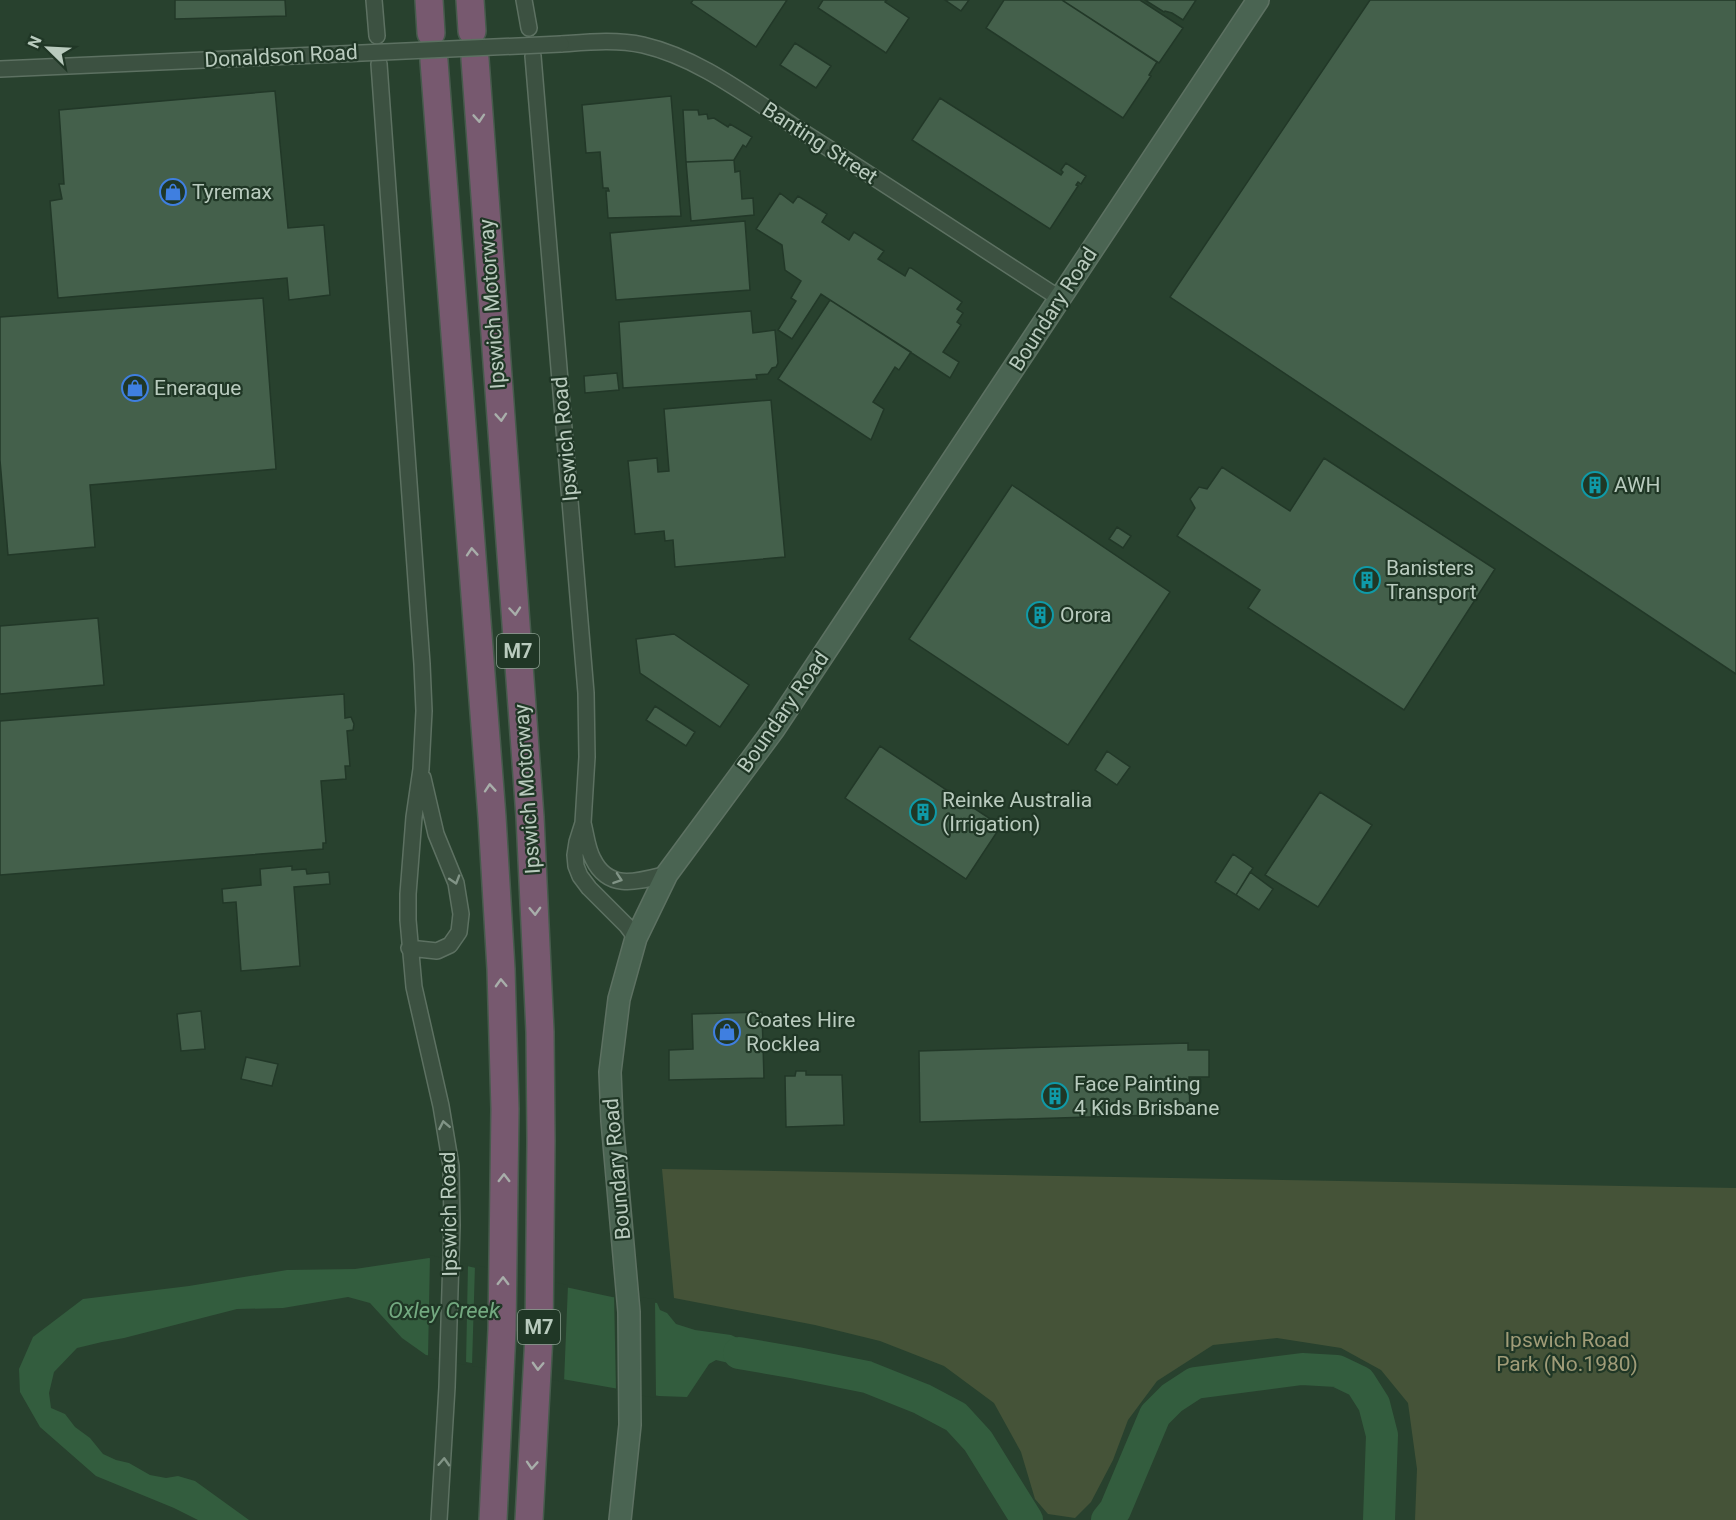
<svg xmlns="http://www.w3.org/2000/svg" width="1736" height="1520" font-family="Roboto,sans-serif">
<rect width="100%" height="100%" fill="#28412e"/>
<path fill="#455338" d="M662 1169 1736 1188V1520H1415L1417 1469 1408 1403 1381 1370 1341 1348 1277 1338 1213 1345 1157 1381 1128 1420 1113 1460 1091 1502 1075 1518 1048 1514 1035 1499 1021 1452 994 1403 944 1366 880 1341 815 1325 674 1298Z"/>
<path fill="#335d3e" d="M429 1258 612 1297 657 1303 660 1310 667 1313 676 1324 695 1330 731 1335 746 1342 783 1350 780 1375 716 1360 709 1364 687 1397 659 1396 426 1355 402 1338 370 1303 348 1297 283 1308 237 1309 124 1338 102 1342 77 1348 54 1372 49 1393 51 1408 65 1414 75 1427 90 1438 103 1454 116 1460 129 1463 150 1475 166 1478 178 1476 195 1481 249 1520H198L174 1508 96 1476 40 1427 20 1392 19 1369 33 1337 83 1299 189 1286 287 1270 355 1269Z"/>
<path fill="#28412e" d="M430 1255 468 1264 466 1365 428 1358Z
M475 1265 568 1285 564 1382 472 1366Z
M614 1294 655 1299 656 1398 616 1391Z"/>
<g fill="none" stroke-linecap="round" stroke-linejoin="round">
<path stroke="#335d3e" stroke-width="5" d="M1014 1520 1016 1504"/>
<path stroke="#335d3e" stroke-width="32" d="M739 1353 797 1363 867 1377 922 1399 956 1417 978 1441 1027 1520
M1107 1520 1115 1510 1155 1415 1172 1398 1195 1383 1302 1369 1337 1371 1360 1382 1374 1404 1382 1435 1379 1520"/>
</g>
<path fill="#44604b" stroke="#223828" stroke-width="1.5" d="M175 0H285L286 16 175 19Z
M693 0H787L756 47 691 3Z
M823 0H887L885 2 909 18 886 53 818 8Z
M945 0H969L961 11Z
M1004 0H1062L1157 62 1149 75 1151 76 1123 118 986 28Z
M1062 0H1140L1183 28 1159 63Z
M1145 0H1196L1183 20 1172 13 1165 11 1164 12Z
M1370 0H1736V674L1170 297Z
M795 43 831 66 816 88 780 65Z
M275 91 288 228 324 225 330 295 289 300 287 278 58 298 50 201 62 199 59 184H64L59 110Z
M671 96 681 216 608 218 606 191H609L608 188H603L600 152 586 153 582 105Z
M940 98 1061 175 1063 172 1061 170 1066 163 1086 176 1081 184 1078 182 1076 185 1078 186 1050 229 912 140Z
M683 110H698L699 115 707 114 708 119 714 118 728 127 730 124 752 137 746 147 743 145 734 160 686 162Z
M734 160 735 172 740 171 742 199 753 198 754 215 691 221 686 162Z
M780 193 793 203 798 196 827 214 822 222 849 240 854 232 884 251 878 259 905 276 909 268H911L962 302 957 309 963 313 957 322 961 325 943 352 959 362 950 378 821 294 792 339 778 330 796 301 791 298 801 281 785 270 782 245 756 229Z
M745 221 750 290 616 300 610 233Z
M263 298 276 469 90 485 95 547 8 555 0 460V317Z
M830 300 911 352 899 370 895 367 873 402 884 409 871 440 778 379Z
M751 311 753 333 775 330 778 363 776 367 772 368 768 374 756 375 757 379 623 388 619 322Z
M617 373 619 390 585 393 584 376Z
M771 400 785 557 675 567 673 540 665 541 664 531 635 534 628 461 657 458 658 472 669 471 664 409Z
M1324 458 1495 569 1404 710 1248 608 1260 590 1177 536 1195 508 1190 499 1199 487 1207 489 1222 467 1290 511Z
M1012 485 1170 592 1068 745 909 639Z
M1117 527 1131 536 1123 548 1109 539Z
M98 618 104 685 0 694V626Z
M674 634 749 685 720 727 640 673 636 639Z
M344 694 345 718 351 717 354 724 353 730 347 731 350 766H345L346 779 321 781 326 843H323V849L0 875V721Z
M655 706 695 732 686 746 646 720Z
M880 746 1001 826 966 879 845 798Z
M1107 751 1130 767 1117 785 1095 770Z
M1320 792 1372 825 1318 907 1265 875Z
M1233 854 1253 868 1236 895 1215 882Z
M292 866V870L306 869 307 874 329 872 330 884 294 887 300 966 241 971 236 902 223 903 222 889 261 885 260 869Z
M1250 872 1273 889 1259 910 1236 895Z
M201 1011 205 1049 181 1051 177 1014Z
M762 1012 764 1078 669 1080V1050L693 1049 692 1014Z
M1188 1043V1050H1209V1077H1189L1190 1114 920 1122 919 1051Z
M246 1057 278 1064 272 1086 241 1079Z
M796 1071H806V1075H842L844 1125 786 1127 785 1076H795Z"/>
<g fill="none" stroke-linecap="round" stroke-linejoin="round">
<defs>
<path id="minor" d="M374 0 377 36
M524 0 529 28
M561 44C588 42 616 39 643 45 699 58 747 96 795 127 884 183 971 241 1059 298
M533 56 586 693 587 757 583 823 577 842 575 855 576 866 580 876 589 888 627 926 636 938
M379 64 422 664 424 711 421 769 414 817 408 894V920L414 987 441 1106 451 1166 452 1225 447 1387 439 1520
M0 69 340 54
M583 823C586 834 587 848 593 859 609 892 639 881 667 874
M409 948 437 951 450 945 459 932 461 914 456 883 436 834 423 778"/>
<path id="secondary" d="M620 1520 630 1425 629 1312 612 1121 610 1072 619 999 636 938 667 874 774 729 1258 0"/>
<path id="motorway" d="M429 0 431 33
M470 0 472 31
M475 59 530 817 540 1032 541 1141 539 1335 529 1520
M434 61 492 817 501 969 505 1109 502 1330 493 1520"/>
</defs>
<use href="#minor" stroke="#5d7162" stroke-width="18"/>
<use href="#secondary" stroke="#5d7162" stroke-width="24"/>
<use href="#motorway" stroke="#465b4c" stroke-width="30"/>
<use href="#minor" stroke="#3c5141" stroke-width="15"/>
<use href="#secondary" stroke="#4a6452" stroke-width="21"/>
<use href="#motorway" stroke="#77596f" stroke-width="27"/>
<defs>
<path id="minor-bridge" d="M340 54 561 44"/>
</defs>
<use href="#minor-bridge" stroke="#5d7162" stroke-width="18" stroke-linecap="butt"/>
<use href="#minor-bridge" stroke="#3c5141" stroke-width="15"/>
</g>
<defs><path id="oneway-chevron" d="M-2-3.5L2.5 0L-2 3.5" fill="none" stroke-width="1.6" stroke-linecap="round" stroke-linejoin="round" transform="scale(1.5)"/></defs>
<g stroke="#a8aeaa">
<use href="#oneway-chevron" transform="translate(479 118) rotate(86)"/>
<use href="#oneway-chevron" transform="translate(501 417) rotate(86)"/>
<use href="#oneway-chevron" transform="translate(472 552) rotate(-94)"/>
<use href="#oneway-chevron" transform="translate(515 611) rotate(85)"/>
<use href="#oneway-chevron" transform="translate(490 788) rotate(-94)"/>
<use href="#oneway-chevron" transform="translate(535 911) rotate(88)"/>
<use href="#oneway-chevron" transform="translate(501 983) rotate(-92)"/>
<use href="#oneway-chevron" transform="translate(504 1178) rotate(-90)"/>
<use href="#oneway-chevron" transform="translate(503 1281) rotate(-89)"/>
<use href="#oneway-chevron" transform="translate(538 1366) rotate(92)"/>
<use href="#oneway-chevron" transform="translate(532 1465) rotate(94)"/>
</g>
<g stroke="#819486">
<use href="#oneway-chevron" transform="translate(618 879) rotate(19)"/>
<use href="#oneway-chevron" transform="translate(455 880) rotate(73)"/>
<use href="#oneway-chevron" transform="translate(444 1125) rotate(-101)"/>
<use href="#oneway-chevron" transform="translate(444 1462) rotate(-87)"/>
</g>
<defs>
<symbol id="shop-ring" viewBox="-11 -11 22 22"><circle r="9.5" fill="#203726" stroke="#3f7fe0" stroke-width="1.5"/><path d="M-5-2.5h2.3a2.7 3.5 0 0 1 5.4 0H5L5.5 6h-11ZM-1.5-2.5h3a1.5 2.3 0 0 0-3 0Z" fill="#3f7fe0"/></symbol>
<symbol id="building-ring" viewBox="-11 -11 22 22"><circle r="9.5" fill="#203726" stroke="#0f9aa8" stroke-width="1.5"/><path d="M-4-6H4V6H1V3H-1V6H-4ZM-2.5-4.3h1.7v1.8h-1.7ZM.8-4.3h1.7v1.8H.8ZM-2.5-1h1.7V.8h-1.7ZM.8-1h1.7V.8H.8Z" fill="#0f9aa8"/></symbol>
</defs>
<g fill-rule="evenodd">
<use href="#shop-ring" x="158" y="177" width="30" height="30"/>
<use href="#shop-ring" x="120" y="373" width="30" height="30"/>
<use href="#building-ring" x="1580" y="470" width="30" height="30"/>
<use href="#building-ring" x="1352" y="565" width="30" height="30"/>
<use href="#building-ring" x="1025" y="600" width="30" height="30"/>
<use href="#building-ring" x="908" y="797" width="30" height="30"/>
<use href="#shop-ring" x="712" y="1017" width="30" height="30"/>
<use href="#building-ring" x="1040" y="1081" width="30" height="30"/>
</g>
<g text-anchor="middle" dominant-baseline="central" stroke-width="4.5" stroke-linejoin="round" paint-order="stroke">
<g fill="#203726" stroke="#8b9f90" stroke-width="1.5">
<rect x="497" y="634" width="42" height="34" rx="4.5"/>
<rect x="518" y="1310" width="42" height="34" rx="4.5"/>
</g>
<g font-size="20" font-weight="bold" fill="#b9cbbe">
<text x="518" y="651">M7</text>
<text x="539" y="1327">M7</text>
</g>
<g font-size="21" fill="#b9cbbe" stroke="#203726">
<text transform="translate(281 56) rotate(-3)">Donaldson Road</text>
<text transform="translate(820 143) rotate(33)">Banting Street</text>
<text transform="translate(492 304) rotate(-94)">Ipswich Motorway</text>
<text transform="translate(1053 309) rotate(-57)">Boundary Road</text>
<text transform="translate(565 439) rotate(-95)">Ipswich Road</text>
<text transform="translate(783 712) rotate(-55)">Boundary Road</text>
<text transform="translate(527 789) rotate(-94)">Ipswich Motorway</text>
<text transform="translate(617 1169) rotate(-95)">Boundary Road</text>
<text transform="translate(449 1214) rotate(-91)">Ipswich Road</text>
</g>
<g font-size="21" fill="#b9cbbe" stroke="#203726" text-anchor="start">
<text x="192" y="192">Tyremax</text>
<text x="154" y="388">Eneraque</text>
<text x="1614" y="485">AWH</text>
<text x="1386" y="568">Banisters<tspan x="1386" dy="24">Transport</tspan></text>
<text x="1060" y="615">Orora</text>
<text x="942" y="800">Reinke Australia<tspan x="942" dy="24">(Irrigation)</tspan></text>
<text x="746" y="1020">Coates Hire<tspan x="746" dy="24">Rocklea</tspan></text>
<text x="1074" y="1084">Face Painting<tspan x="1074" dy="24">4 Kids Brisbane</tspan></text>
</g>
<g font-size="21" fill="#a09c78" stroke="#203726">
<text x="1567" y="1340">Ipswich Road<tspan x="1567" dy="24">Park (No.1980)</tspan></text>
</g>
<g font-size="22" font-style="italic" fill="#73a980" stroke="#203726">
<text x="444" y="1310">Oxley Creek</text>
</g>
</g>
<g transform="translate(48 48) rotate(294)" stroke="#203726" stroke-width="4.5" paint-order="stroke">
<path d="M0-4.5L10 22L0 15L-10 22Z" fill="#b9cbbe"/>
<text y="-9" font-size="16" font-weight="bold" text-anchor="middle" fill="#b9cbbe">N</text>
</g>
</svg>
